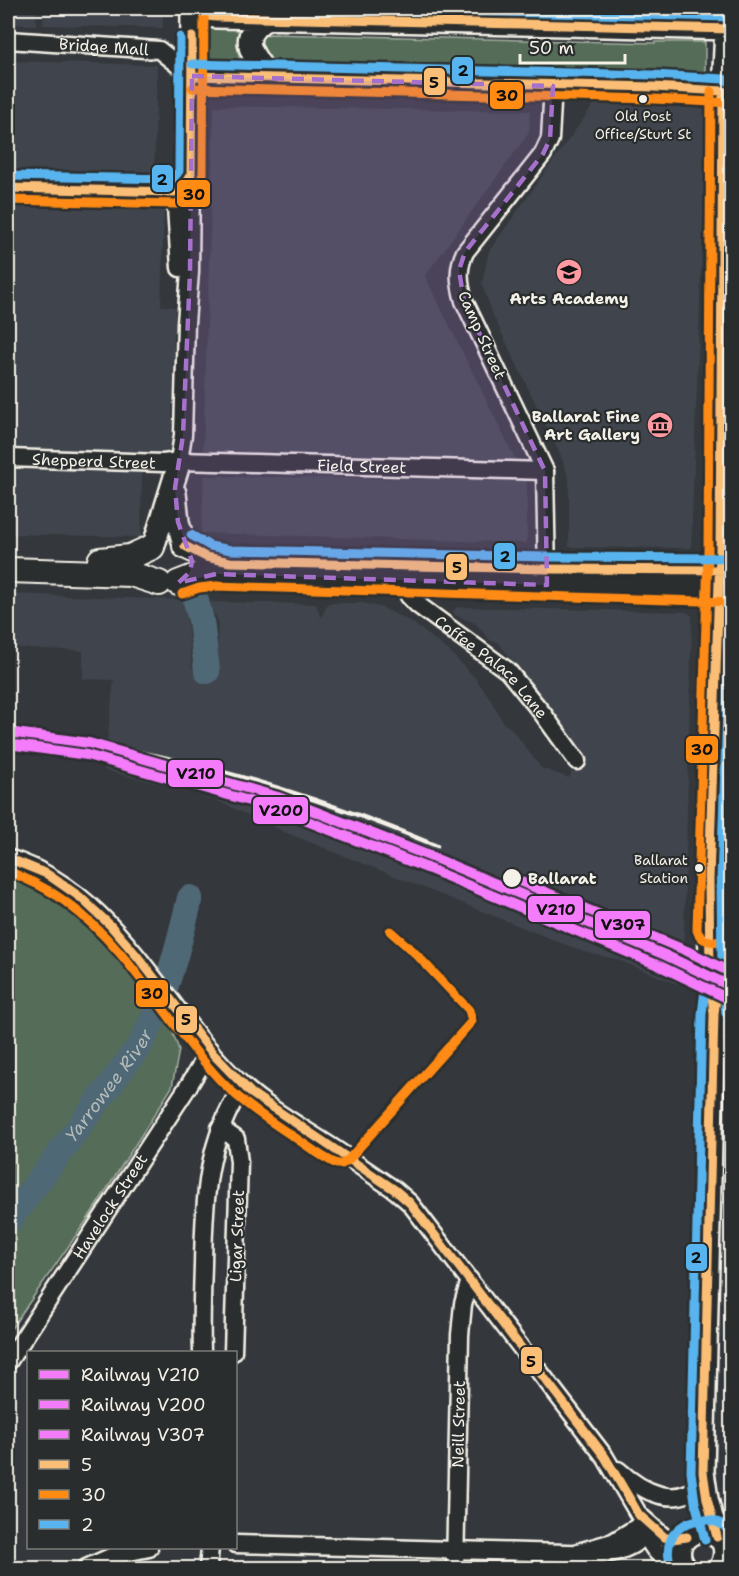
<svg xmlns="http://www.w3.org/2000/svg" width="739" height="1576" font-family="'Shantell Sans',sans-serif">
<rect width="100%" height="100%" fill="#34383c"/>
<filter id="ink" filterUnits="userSpaceOnUse"><feTurbulence type="fractalNoise" baseFrequency=".0167" numOctaves="2"/><feDisplacementMap in="SourceGraphic" scale="12" xChannelSelector="R" yChannelSelector="G"/><feConvolveMatrix kernelMatrix="1 2 1 2 8 2 1 2 1" color-interpolation-filters="sRGB"/></filter>
<g filter="url(#ink)">
<path fill="#40454d" d="M8 8H36V25L8 24Z
M44 8H163V28L43 25Z
M8 61 157 65 154 176 8 172Z
M596 101 707 105 691 548 569 547V479L560 454 492 313 482 284 489 251Z
M214 106 530 111 529 133 425 276 517 462 203 451Z
M8 199 164 203 161 306 175 307 171 453 8 450Z
M8 466 142 469 141 537 8 534Z
M204 476 527 480V543L201 533Z
M8 594 185 600 192 669 217 665 218 620 207 602 316 604 321 618 328 603H363L383 608 413 623 449 651 475 678 489 697 504 724 511 728 541 768 569 778 582 750 498 642 491 641 475 623 455 615 453 611 457 607 687 612 692 616 683 971 677 984 616 959 584 952 287 833 207 796 104 770 114 680 83 679V651L8 647Z"/>
<path fill="#556c59" stroke="#a4aea0" stroke-width="1.5" d="M217 28 241 29 237 45 240 62C230 62 202 66 199 52 198 47 201 38 202 32L208 28Z
M270 34 655 43V42H705V71L701 74 338 71 331 68 330 62 327 68 304 63 268 60 263 56 259 41 261 37Z
M8 875 50 890 91 928 149 998 166 1014 179 1050 172 1087 91 1214 8 1333Z"/>
<g fill="none" stroke-linecap="round" stroke-linejoin="round">
<g stroke="#4f6774" stroke-width="26">
<path d="M196 601 201 620 207 671"/>
<path id="s1" d="M8 1222 140 1045C165 1000 178 948 190 898"/>
</g>
<defs>
<g id="minor">
<path d="M447 8 448 23"/>
<path id="s2" d="M8 40 159 50 192 76"/>
<path d="M175 192 180 268"/>
<path id="s3" d="M8 458 163 463 179 461 545 471"/>
<path d="M178 467 183 435 186 323 190 272 191 174"/>
<path d="M547 578 545 471 464 301C459 283 457 269 465 252L543 154 550 139 553 86"/>
<path id="s4" d="M401 579 409 596 418 605 508 671 543 714 577 761"/>
<path d="M8 858C119 892 163 1011 242 1085 266 1107 296 1124 324 1142 348 1157 371 1174 395 1190L410 1203 605 1457 639 1515 664 1537 672 1539 687 1537"/>
<path d="M714 1048 732 1050"/>
<path d="M220 1128 236 1139 239 1162 233 1352"/>
<path d="M202 1352C201 1324 202 1294 203 1265 204 1201 206 1140 243 1086"/>
<path id="s5" d="M8 1362 189 1085 210 1050"/>
<path d="M618 1470C641 1491 677 1511 702 1482"/>
<path d="M643 1527C652 1552 660 1558 684 1568"/>
<path d="M236 1544 604 1554C622 1552 643 1543 650 1527L642 1524 613 1542 578 1552"/>
<path d="M86 1568 115 1555 149 1548"/>
<path d="M208 1568 210 1548"/>
<path id="s6" d="M455 1568 460 1335 463 1304 470 1280"/>
</g>
<path id="tertiary" d="M194 8 206 16 217 17 732 29
M269 18C234 36 253 56 270 78
M192 76 654 87 732 91
M8 188 175 192 186 185 191 174 192 8
M175 493 178 522 184 545
M154 545 178 467
M722 932 728 798V721
M715 999 714 1014 703 1472 707 1499 717 1537
M714 1014 710 975 709 880 720 552 723 91 727 8
M685 1568C663 1537 713 1515 724 1546 726 1555 724 1562 720 1568"/>
<path id="secondary" d="M185 546 213 559 239 562
M100 560 130 557 152 547
M532 569 732 570
M8 570 131 574 159 583
M178 583 196 576 216 574 594 587 732 590"/>
</defs>
<use href="#minor" stroke="#f4f1e8" stroke-width="21"/>
<use href="#tertiary" stroke="#f4f1e8" stroke-width="26"/>
<use href="#secondary" stroke="#f4f1e8" stroke-width="28"/>
<use href="#minor" stroke="#2a2d2e" stroke-width="16"/>
<use href="#tertiary" stroke="#2a2d2e" stroke-width="21"/>
<use href="#secondary" stroke="#2a2d2e" stroke-width="24"/>
<path stroke="#f4f1e8" stroke-width="4.5" d="M89 743C209 762 324 799 437 846
M587 910 669 947 732 979"/>
<defs>
<path id="bus-1" d="M194 8 206 16 217 17 732 29
M192 76 654 87 723 91 720 552 709 880 710 975 714 1014
M8 188 175 192 183 187 191 174 192 37
M185 546 206 557 230 562 547 569 732 570
M8 858 47 874 80 897 110 925 137 956 214 1055 251 1093 395 1190 410 1203 605 1457 639 1515 664 1537 672 1539 687 1537
M717 1537 707 1499 703 1472 714 1014 719 974"/>
<path id="bus-2" d="M192 88 654 99 731 103
M711 91 708 552 697 930C701 945 719 941 731 942
M8 200 176 204 195 193 203 174 204 8
M182 594 199 588 216 586 732 602
M8 871C29 880 49 889 67 903 130 949 167 1023 219 1079 241 1102 268 1120 294 1137 308 1146 322 1158 337 1164H342L348 1160 472 1021 469 1010 415 953 390 931"/>
<path id="bus-3" d="M324 8 732 17
M192 64 654 75 724 79 732 83
M8 176 173 179 179 171 180 37
M191 535 210 546 231 550 547 557 732 558
M726 1013 722 974 721 880 732 567
M705 1540 695 1502 691 1472 702 1014 707 973
M672 1568C653 1523 714 1504 732 1535"/>
</defs>
<use href="#bus-1" stroke="#2a2d2e" stroke-width="14"/>
<use href="#bus-2" stroke="#2a2d2e" stroke-width="14"/>
<use href="#bus-3" stroke="#2a2d2e" stroke-width="14"/>
<use href="#bus-1" stroke="#fbbe76" stroke-width="9"/>
<use href="#bus-2" stroke="#ff8b13" stroke-width="9"/>
<use href="#bus-3" stroke="#58b4ef" stroke-width="9"/>
<defs>
<path id="rail-1" d="M8 732 89 743 278 797 432 857 665 955 732 987"/>
<path id="rail-2" d="M8 744 87 755 274 808 427 868 660 966 727 998"/>
<path id="rail-3" d="M512 878 687 951 732 973"/>
</defs>
<use href="#rail-1" stroke="#2a2d2e" stroke-width="15"/>
<use href="#rail-2" stroke="#2a2d2e" stroke-width="15"/>
<use href="#rail-3" stroke="#2a2d2e" stroke-width="15"/>
<use href="#rail-1" stroke="#f47bfa" stroke-width="10"/>
<use href="#rail-2" stroke="#f47bfa" stroke-width="10"/>
<use href="#rail-3" stroke="#f47bfa" stroke-width="10"/>
</g>
</g>
<path fill="#a571cd" fill-opacity="0.2" stroke="#a571cd" stroke-width="4.5" stroke-dasharray="12 8" stroke-linejoin="round" d="M192 76 553 86 550 139 543 154 465 252 459 270 464 301 545 471 547 585 216 574 178 583 190 572 192 561 178 522 175 488 183 435 190 272Z"/>
<defs>
<symbol id="university-disc" viewBox="-11 -11 22 22"><circle r="9.5" fill="#ff9aa2" stroke="#2a2d2e"/><path d="M0-5L7-2L0 1L-7-2ZM-4 1L0 2.5L4 1V4Q0 6-4 4Z" fill="#111"/></symbol>
<symbol id="museum-disc" viewBox="-11 -11 22 22"><circle r="9.5" fill="#ff9aa2" stroke="#2a2d2e"/><path d="M0-6L6-3V-2H-6V-3ZM-5-1h2V3h-2ZM-1-1h2V3h-2ZM3-1h2V3H3ZM-6 4H6V6H-6Z" fill="#111"/></symbol>
</defs>
<g fill-rule="evenodd">
<use href="#university-disc" x="554" y="257" width="30" height="30"/>
<use href="#museum-disc" x="645" y="410" width="30" height="30"/>
</g>
<g fill="#f4f1e8" stroke="#2a2d2e" stroke-width="2">
<circle cx="643" cy="99" r="5"/>
<circle cx="699" cy="868" r="5"/>
<circle cx="512" cy="878" r="10"/>
</g>
<g text-anchor="middle" dominant-baseline="central" stroke-width="4.5" stroke-linejoin="round" paint-order="stroke">
<g font-size="14" fill="#f4f1e8" stroke="#2a2d2e">
<text x="643" y="116">Old Post<tspan x="643" dy="18">Office/Sturt St</tspan></text>
<text x="688" y="860" text-anchor="end">Ballarat<tspan x="688" dy="18">Station</tspan></text>
</g>
<g font-size="16" fill="#f4f1e8" stroke="#2a2d2e">
<text stroke="none"><textPath href="#s2" startOffset="96">Bridge Mall</textPath></text>
<text transform="translate(482 335) rotate(66)">Camp Street</text>
<text stroke="none"><textPath href="#s3" startOffset="86">Shepperd Street</textPath></text>
<text stroke="none"><textPath href="#s3" startOffset="354">Field Street</textPath></text>
<text stroke="none"><textPath href="#s4" startOffset="128">Coffee Palace Lane</textPath></text>
<text stroke="none"><textPath href="#s5" startOffset="186">Havelock Street</textPath></text>
<text transform="translate(237 1236) rotate(-88)">Ligar Street</text>
<text stroke="none"><textPath href="#s6" startOffset="144">Neill Street</textPath></text>
</g>
<g font-size="16" font-weight="bold" fill="#f4f1e8" stroke="#2a2d2e">
<text x="569" y="298">Arts Academy</text>
<text x="640" y="416" text-anchor="end">Ballarat Fine<tspan x="640" dy="18">Art Gallery</tspan></text>
</g>
<g font-size="16" font-weight="bold" fill="#f4f1e8" stroke="#2a2d2e" text-anchor="start">
<text x="528" y="878">Ballarat</text>
</g>
<g font-size="18" font-style="italic" fill="#b2baba" stroke="#2a2d2e">
<text stroke="none"><textPath href="#s1" startOffset="170">Yarrowee River</textPath></text>
</g>
</g>
<g stroke="#2a2d2e" stroke-width="2">
<rect x="451" y="56" width="23" height="29" rx="6" fill="#58b4ef"/>
<rect x="423" y="67" width="23" height="29" rx="6" fill="#fbbe76"/>
<rect x="489" y="81" width="35" height="29" rx="6" fill="#ff8b13"/>
<rect x="151" y="164" width="23" height="29" rx="6" fill="#58b4ef"/>
<rect x="176" y="179" width="35" height="29" rx="6" fill="#ff8b13"/>
<rect x="493" y="542" width="23" height="28" rx="6" fill="#58b4ef"/>
<rect x="445" y="553" width="23" height="28" rx="6" fill="#fbbe76"/>
<rect x="685" y="735" width="34" height="29" rx="6" fill="#ff8b13"/>
<rect x="167" y="759" width="57" height="29" rx="6" fill="#f47bfa"/>
<rect x="252" y="796" width="57" height="29" rx="6" fill="#f47bfa"/>
<rect x="527" y="895" width="57" height="28" rx="6" fill="#f47bfa"/>
<rect x="594" y="910" width="57" height="29" rx="6" fill="#f47bfa"/>
<rect x="135" y="979" width="34" height="29" rx="6" fill="#ff8b13"/>
<rect x="175" y="1005" width="23" height="29" rx="6" fill="#fbbe76"/>
<rect x="685" y="1243" width="23" height="29" rx="6" fill="#58b4ef"/>
<rect x="520" y="1346" width="23" height="29" rx="6" fill="#fbbe76"/>
</g>
<g font-size="16" text-anchor="middle" font-weight="bold" fill="#111">
<text x="463" y="76">2</text>
<text x="434" y="88">5</text>
<text x="507" y="101">30</text>
<text x="162" y="185">2</text>
<text x="194" y="200">30</text>
<text x="505" y="562">2</text>
<text x="457" y="573">5</text>
<text x="702" y="755">30</text>
<text x="196" y="779">V210</text>
<text x="281" y="816">V200</text>
<text x="556" y="915">V210</text>
<text x="623" y="930">V307</text>
<text x="152" y="999">30</text>
<text x="186" y="1025">5</text>
<text x="696" y="1263">2</text>
<text x="531" y="1367">5</text>
</g>
<rect width="739" height="1576" fill="none" stroke="#2a2d2e" stroke-width="30"/>
<rect x="15" y="15" width="709" height="1546" fill="none" stroke="#f4f1e8" stroke-width="2" filter="url(#ink)"/>
<rect x="27" y="1351" width="210" height="198" fill="#2a2d2e" stroke="#7b7b78" stroke-width="1.5"/>
<rect x="39" y="1370" width="30" height="9" fill="#f47bfa" stroke="#7b7b78" stroke-width="1.5"/>
<text x="81" y="1381" font-size="18" fill="#f4f1e8">Railway V210</text>
<rect x="39" y="1400" width="30" height="9" fill="#f47bfa" stroke="#7b7b78" stroke-width="1.5"/>
<text x="81" y="1411" font-size="18" fill="#f4f1e8">Railway V200</text>
<rect x="39" y="1430" width="30" height="9" fill="#f47bfa" stroke="#7b7b78" stroke-width="1.5"/>
<text x="81" y="1441" font-size="18" fill="#f4f1e8">Railway V307</text>
<rect x="39" y="1460" width="30" height="9" fill="#fbbe76" stroke="#7b7b78" stroke-width="1.5"/>
<text x="81" y="1471" font-size="18" fill="#f4f1e8">5</text>
<rect x="39" y="1490" width="30" height="9" fill="#ff8b13" stroke="#7b7b78" stroke-width="1.5"/>
<text x="81" y="1501" font-size="18" fill="#f4f1e8">30</text>
<rect x="39" y="1520" width="30" height="9" fill="#58b4ef" stroke="#7b7b78" stroke-width="1.5"/>
<text x="81" y="1531" font-size="18" fill="#f4f1e8">2</text>
<path d="M520 54v9h105v-9" fill="none" stroke="#f4f1e8" stroke-width="3"/>
<text x="529" y="54" font-size="18" fill="#f4f1e8" stroke="#2a2d2e" stroke-width="4.5" paint-order="stroke">50 m</text>
</svg>
